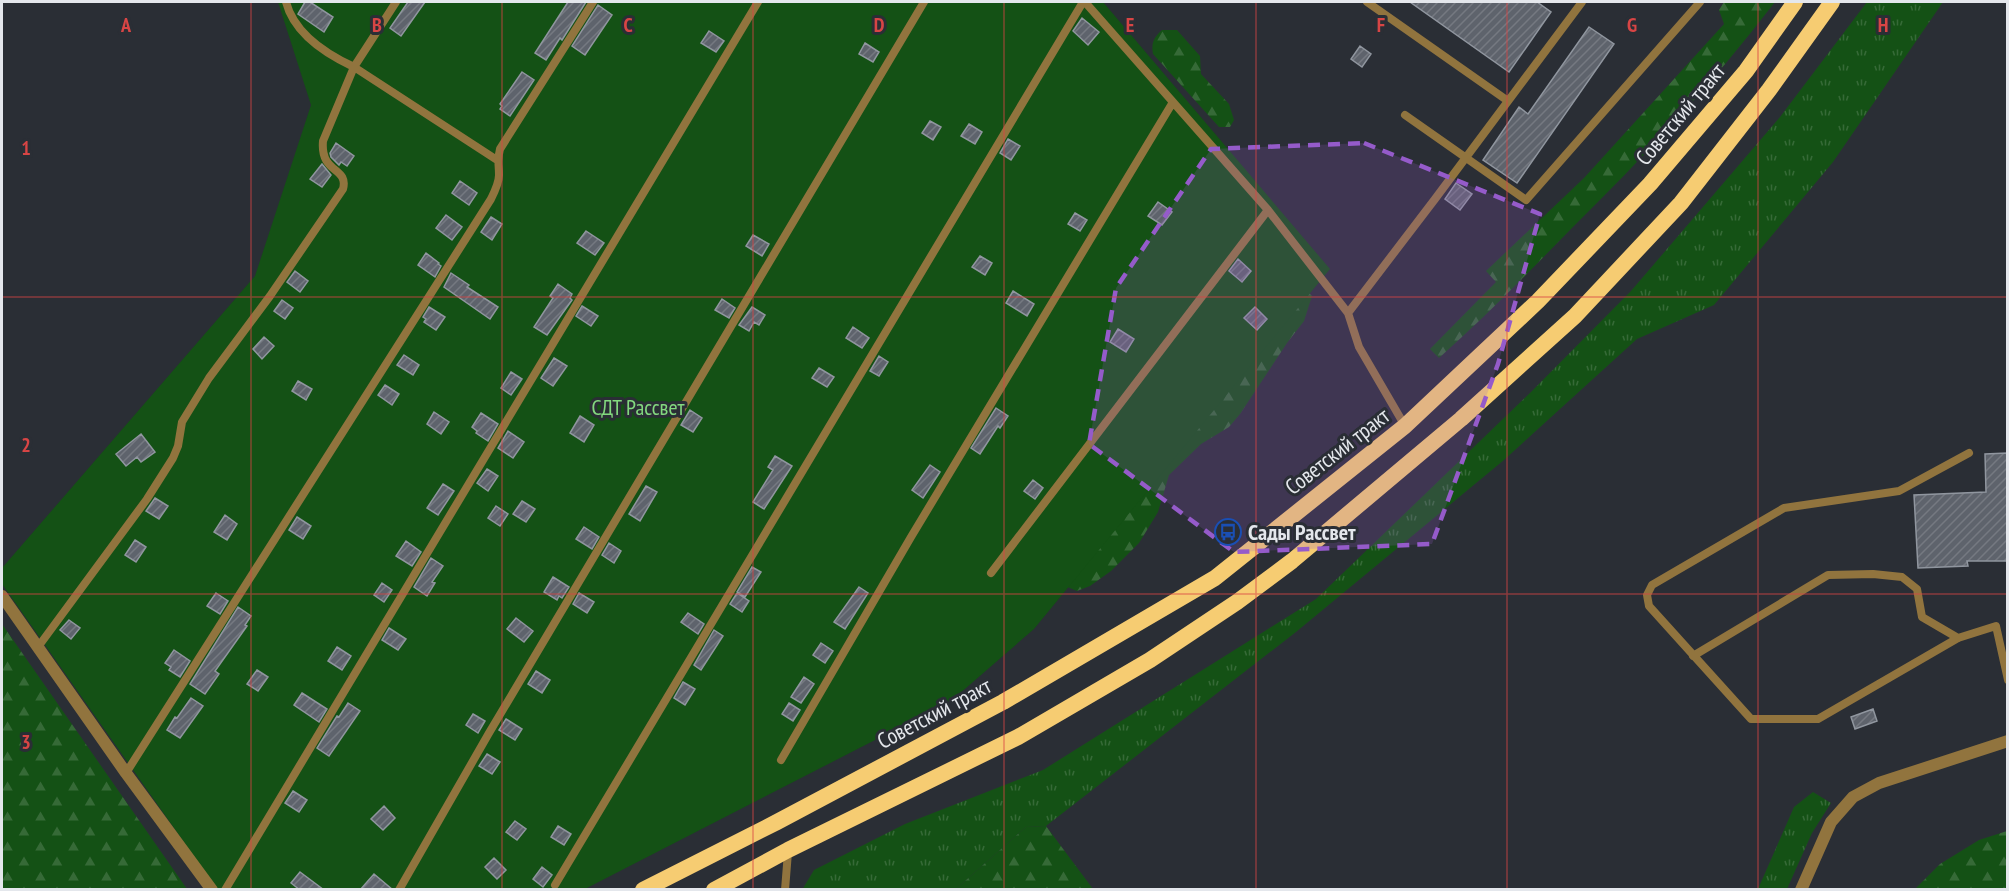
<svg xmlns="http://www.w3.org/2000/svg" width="2009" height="891" font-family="'PT Sans Narrow',sans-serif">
<defs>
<pattern id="grass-tufts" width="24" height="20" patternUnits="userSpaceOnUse" patternTransform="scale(1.5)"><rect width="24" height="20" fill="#145115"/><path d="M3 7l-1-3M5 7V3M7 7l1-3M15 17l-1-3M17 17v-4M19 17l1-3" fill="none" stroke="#366a37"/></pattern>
<pattern id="forest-firs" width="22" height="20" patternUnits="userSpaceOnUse" patternTransform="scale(1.5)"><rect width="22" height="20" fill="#145115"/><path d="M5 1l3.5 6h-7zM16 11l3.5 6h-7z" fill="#366a37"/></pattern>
<pattern id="building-hatch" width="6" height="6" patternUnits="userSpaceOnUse" patternTransform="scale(1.5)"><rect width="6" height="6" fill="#5e636c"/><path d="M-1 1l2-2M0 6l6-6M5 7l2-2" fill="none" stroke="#757981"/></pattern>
</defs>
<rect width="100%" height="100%" fill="#2a2e35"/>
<path fill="url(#grass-tufts)" d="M1867 2H1943L1833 162 1714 305 1637 339 1504 460 1296 632 1046 826 1026 827 956 889 802 890 814 870 905 824 1043 770 1316 599 1530 393 1631 291 1780 117Z
M1813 792 1831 803 1812 833 1787 889H1758L1794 807Z"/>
<path fill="url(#forest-firs)" d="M1724 2H1775C1713 83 1643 158 1570 230 1527 274 1485 317 1439 358L1430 349 1496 282 1486 271 1584 178 1724 24 1719 10Z
M1162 30H1177L1200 56 1201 74 1229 104 1234 120 1230 127H1219L1153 54C1151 43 1154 37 1162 30Z
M1308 292 1312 296 1304 321 1287 343 1240 414 1229 427 1201 444 1169 475 1158 512 1139 543 1111 571 1090 586 1077 591 1065 586Z
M2 624 187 889H2Z
M1046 826 1093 889H956L1026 827Z
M2007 831V889H1915L1940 864 1979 840Z"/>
<path fill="#145115" d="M278 2H1103L1330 269 1034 629 951 701 585 889H217L2 584V568L255 276 311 105Z"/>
<path fill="url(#building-hatch)" stroke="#90969f" stroke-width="1.5" d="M305 2H310L333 17 324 32 298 14Z
M408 2H425L401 36 390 28Z
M568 2H586L562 40 560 38 546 60 535 53Z
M1410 2H1537L1551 12 1509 72Z
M598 5 612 15 585 55 572 46Z
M1082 18 1099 32 1088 45 1073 31Z
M1589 27 1614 44 1517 183 1483 160 1519 107 1528 114Z
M709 31 724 41 716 52 701 43Z
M865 43 879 52 873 62 859 54Z
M1360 46 1371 54 1362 67 1351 59Z
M522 72 534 80 510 116 500 109 502 106 500 104Z
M930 121 941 127 933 140 922 133Z
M969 124 982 132 975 144 961 136Z
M1008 139 1020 146 1011 160 1000 153Z
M336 143 354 156 347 166 341 162 339 165 331 157 330 153Z
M322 164 331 175 322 187 310 179Z
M460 181 477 193 469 205 452 193Z
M1456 183 1472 194 1460 210 1445 199Z
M1158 202 1172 212 1162 225 1148 216Z
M1075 213 1087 220 1080 231 1068 224Z
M446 215 462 227 452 240 436 228Z
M491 217 502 224 492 240 481 232Z
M586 231 604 243 595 255 577 243Z
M753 235 769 244 762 256 746 246Z
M426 253 439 263 438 264 441 266 435 277 418 265Z
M980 256 992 263 985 275 972 267Z
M1238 259 1251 271 1242 282 1229 271Z
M295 271 308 281 300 292 287 282Z
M451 273 469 285 467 287 498 307 490 319 444 287Z
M558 284 572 294 570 298 572 300 547 335 534 327 553 298 550 296Z
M1013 291 1034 304 1027 316 1006 303Z
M722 299 735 308 729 318 715 310Z
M282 300 293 308 285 319 274 311Z
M582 306 598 316 591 326 576 316Z
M429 307 445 317 436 330 424 322 426 319 423 317Z
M752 307 765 315 759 325 754 322 749 331 739 325Z
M1255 307 1267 319 1257 330 1244 318Z
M853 327 869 338 862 348 846 338Z
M1118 329 1134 339 1126 352 1110 342Z
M264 337 274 346 262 359 253 349Z
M404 355 419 365 413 375 397 365Z
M879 356 888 362 879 376 870 371Z
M554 358 567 366 553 386 541 378Z
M819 368 834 377 827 387 812 378Z
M511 372 522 379 511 395 501 388Z
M298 381 312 389 306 400 292 391Z
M385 385 399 394 392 405 378 395Z
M996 408 1008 416 1000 428 998 426 980 454 971 448Z
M690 410 702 418 693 432 681 425Z
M434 412 449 422 441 434 427 424Z
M481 413 498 424 488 441 476 433 477 431 472 427Z
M580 416 594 425 584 442 570 433Z
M508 431 524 442 513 458 498 448Z
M141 434 155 452 141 462 137 457 126 466 116 454Z
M2007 453V561H1967L1968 566 1918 568 1914 495 1986 492 1985 454Z
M775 456 792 466 764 509 753 502 773 470 768 467Z
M930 465 940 472 923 498 912 490Z
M487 469 498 476 488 491 477 483Z
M1033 480 1043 488 1035 499 1024 491Z
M443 484 454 491 438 515 427 508Z
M646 486 657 492 640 521 629 514Z
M155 498 168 506 159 519 146 511Z
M522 501 535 509 526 522 513 514Z
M496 506 508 514 500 526 488 518Z
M225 515 237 524 227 540 214 532Z
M297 517 311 526 303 539 289 530Z
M584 527 599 537 592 549 576 539Z
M135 540 146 547 136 562 125 555Z
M406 541 421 552 412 566 396 556Z
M609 543 621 551 614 563 602 555Z
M431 558 443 566 432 582 435 583 427 596 414 587Z
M752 567 761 572 745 597 737 592Z
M553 577 569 587 562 598 559 596 557 600 544 592Z
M382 583 392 590 384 602 374 595Z
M859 587 868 593 845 629 834 622Z
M216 593 228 601 220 614 207 606Z
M579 593 594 602 587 613 573 604Z
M737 593 749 601 742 612 730 604Z
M238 607 251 616 245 625 247 626 215 671 219 674 205 694 190 684Z
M688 613 704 624 698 634 681 622Z
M516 618 533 631 524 642 507 629Z
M69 620 80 628 71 639 60 630Z
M389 628 406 639 398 650 382 640Z
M714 630 723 636 701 670 694 665Z
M821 643 833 651 825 663 813 655Z
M337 647 351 656 342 670 328 661Z
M174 650 190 661 180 677 169 670 171 667 165 663Z
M257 670 268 677 258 691 247 684Z
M536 671 550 680 542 693 528 684Z
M804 677 814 684 801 703 791 697Z
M683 682 695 689 685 705 674 698Z
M302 693 327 709 319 722 294 705Z
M191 698 203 706 180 738 167 730 175 717 177 718Z
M348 703 360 711 329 756 317 748 337 716 339 717Z
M789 703 800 710 793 721 782 714Z
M1873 709 1877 721 1855 729 1851 717Z
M473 714 485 721 478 733 466 725Z
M506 719 522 729 515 740 499 730Z
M487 754 500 762 492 774 479 766Z
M293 791 307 800 299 812 285 803Z
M384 806 395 818 383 830 371 819Z
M515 821 526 829 517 840 506 832Z
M558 826 571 834 564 845 551 837Z
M494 858 506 870 497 879 485 867Z
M542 867 552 875 543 887 533 879Z
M300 872 324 890H300L291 883Z
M374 874 393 890H360Z"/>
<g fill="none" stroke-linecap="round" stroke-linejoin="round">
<path stroke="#91743e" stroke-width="8" d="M286 2C294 33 326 54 354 67L396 2
M1085 2 1268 210 1348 313 1359 347 1405 426
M1367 2 1508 101
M1405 115 1526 200 1700 2
M1348 313 1435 199 1582 2
M1969 453 1899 491 1784 508 1652 585 1647 595 1649 606 1751 719H1818L1958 638 1996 626 2008 680
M991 573 1268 210
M38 647 147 499 173 458 178 446 182 422 209 378 270 296 343 189C349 167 320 174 323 141L354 67 497 160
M1693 656 1828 575 1873 574 1902 577 1917 589 1922 617 1958 638
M781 760 911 537 1173 102
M126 773 491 199C495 191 499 183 499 175 499 164 497 160 500 149L593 2
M555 885 1083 2
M225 890 758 2
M399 890 489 733 924 2
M785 890 788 852"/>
<path stroke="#91743e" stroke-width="12" d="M2 596 126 773 212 890
M1801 890 1831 822 1853 797 1879 783 2008 741"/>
<path stroke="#f6cc72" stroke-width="16" d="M643 890 777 822 1003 702 1215 578 1405 426 1538 301 1650 184 1746 71 1795 2
M714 890 788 850 1018 737 1150 660 1237 602 1292 561 1461 419 1575 316 1681 203 1769 90 1832 2"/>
</g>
<path fill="#955bca" fill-opacity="0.2" stroke="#955bca" stroke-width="4.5" stroke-dasharray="12 8" stroke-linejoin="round" d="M1364 143 1540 214 1498 364 1432 544 1234 552 1089 444 1116 288 1211 149Z"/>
<path fill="none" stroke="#d84545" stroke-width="1.5" stroke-opacity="0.55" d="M251 2V890M502 2V890M753 2V890M1004 2V890M1256 2V890M1507 2V890M1758 2V890M2 297H2008M2 594H2008"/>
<defs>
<symbol id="bus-ring" viewBox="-11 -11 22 22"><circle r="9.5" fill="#2a2e35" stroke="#1a4fb4" stroke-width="1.5"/><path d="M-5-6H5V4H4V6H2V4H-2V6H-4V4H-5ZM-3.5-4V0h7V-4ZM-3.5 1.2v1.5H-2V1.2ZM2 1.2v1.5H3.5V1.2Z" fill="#1a4fb4"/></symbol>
</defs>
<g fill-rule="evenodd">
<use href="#bus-ring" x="1213" y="517" width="30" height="30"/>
</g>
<g text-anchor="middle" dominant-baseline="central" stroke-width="6" stroke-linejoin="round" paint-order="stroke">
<g font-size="22" fill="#e4e7ec" stroke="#2a2e35">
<text transform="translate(1680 114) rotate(-50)">Советский тракт</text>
<text transform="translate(1337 451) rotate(-38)">Советский тракт</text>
<text transform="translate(934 713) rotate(-28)">Советский тракт</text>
</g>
<g font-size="22" fill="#83d97f" stroke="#2a2e35">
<text x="638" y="407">СДТ Рассвет</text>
</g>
<g font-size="22" font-weight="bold" fill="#e4e7ec" stroke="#2a2e35" text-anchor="start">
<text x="1248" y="532">Сады Рассвет</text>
</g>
</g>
<g font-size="20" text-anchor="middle" font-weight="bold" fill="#d84545" stroke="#2a2e35" stroke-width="6" stroke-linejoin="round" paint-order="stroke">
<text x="126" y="32">A</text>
<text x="377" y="32">B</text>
<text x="628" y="32">C</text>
<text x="879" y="32">D</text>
<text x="1130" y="32">E</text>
<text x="1381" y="32">F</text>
<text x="1632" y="32">G</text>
<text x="1883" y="32">H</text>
<text x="26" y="155">1</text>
<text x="26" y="452">2</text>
<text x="26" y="749">3</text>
</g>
<rect width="2009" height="891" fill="none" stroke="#e4e7ec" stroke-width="6"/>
</svg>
